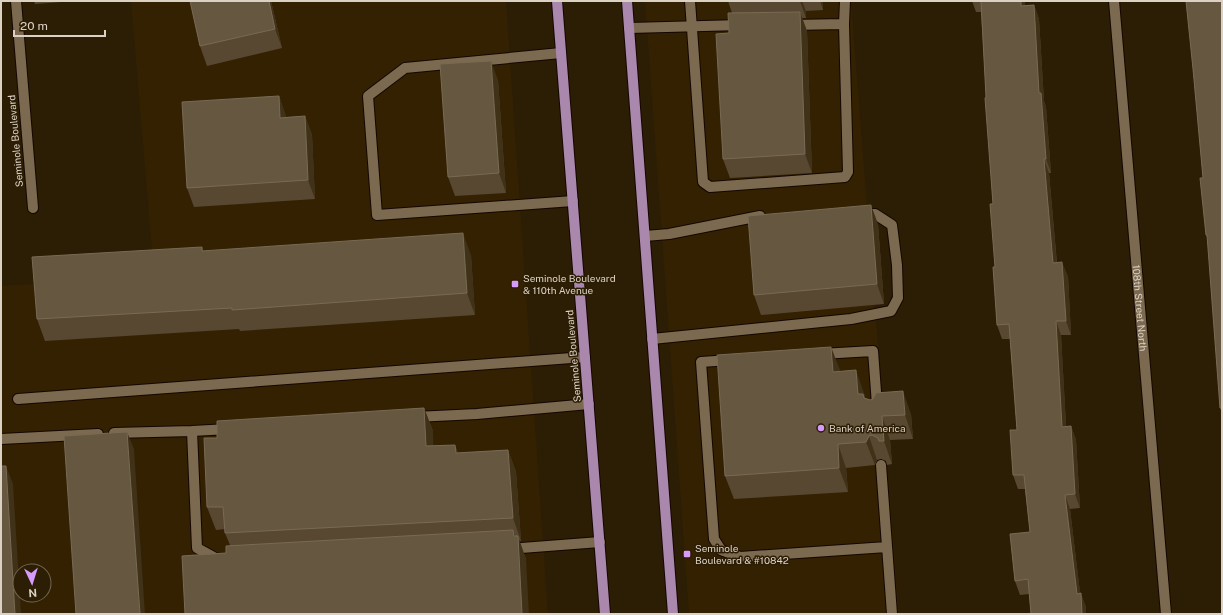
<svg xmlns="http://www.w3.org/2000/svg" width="1223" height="615" font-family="'Public Sans',sans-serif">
<rect width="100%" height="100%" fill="#2c1d05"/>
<path fill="#342102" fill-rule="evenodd" d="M131 1H506L548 614H1V286L154 276ZM20 571H44V595H20Z
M645 1H851L899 614H689Z"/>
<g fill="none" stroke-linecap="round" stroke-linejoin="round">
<defs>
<path id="lane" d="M690 1 703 182 710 187 845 177 848 172 844 24
M791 25 844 24 845 1
M629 28 741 25
M561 53 405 68 368 96 377 215 573 201
M645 236 669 234 760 216
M652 339 851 319 891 311 898 298 897 265 892 225 875 214H862
M821 354 873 351 877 405
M730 360 701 362 714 539 721 550 740 557 887 547
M18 399 585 357
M415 417 477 414 589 404
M114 433 192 431
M1 439 98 434
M881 465 892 614
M508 549 600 542
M219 560 197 548 192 431 229 429"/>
<g id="street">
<path d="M16 1 33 208"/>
<path id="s1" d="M1114 1 1166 614"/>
</g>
<path id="primary" d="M557 1 605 614
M627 1 673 614"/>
</defs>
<use href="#lane" stroke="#140700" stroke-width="12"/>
<use href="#street" stroke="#140700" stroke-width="12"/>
<use href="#primary" stroke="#140700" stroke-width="12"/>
<use href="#lane" stroke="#7b6950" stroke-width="10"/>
<use href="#street" stroke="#7b6950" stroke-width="10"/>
<use href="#primary" stroke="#aa87ac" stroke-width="10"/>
</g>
<path fill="#584831" d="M34 1H75L35 4Z
M271 1 282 48 207 66 200 46Z
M728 1H823V10L806 11V18H802L807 31 812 173 730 178 723 159 729 33 732 13Z
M972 1H1025V5H1034L1039 19 1044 101 1046 107 1051 173H1049L1057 263 1068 276 1071 335H1061L1066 426H1071L1076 440 1080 508 1070 509 1080 593 1086 607V614H1031L1029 594 1020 595 1015 581 1030 532 1025 489H1018L1013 475 1017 430 1010 339H1002L997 325 993 204 981 12H976Z
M1222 1V413L1220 408 1208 239 1206 235 1203 178 1193 69Z
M498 80 506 193 455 196 448 177Z
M279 96 286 117 305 116 312 135 315 199 194 207 187 188Z
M878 224 884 304 761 315 754 295Z
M202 247 203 251 471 255 475 315 240 331 239 329 45 341 37 319Z
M840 371 864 393 865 398 870 400 911 414 913 439 890 440 892 464 887 465 886 461 881 459 877 460 875 465 846 468 848 492 734 499 725 476Z
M424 408 433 431V446L455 445 458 453 508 450 516 472 521 541H519L526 559 226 553 230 545 225 533V529L216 530 207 507 217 438Z"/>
<path fill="#403119" d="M269 1H271L282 48 275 29Z
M800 1H802L806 11V18Z
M820 1H823V10Z
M1021 1H1025L1026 20 1021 6Z
M1034 5 1039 19 1044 101 1046 107 1051 173 1046 159 1039 93Z
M800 12 807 31 812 173 805 154Z
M491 61 498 80 506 193 499 173Z
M279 96 286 116 287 137 280 118Z
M305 116 312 135 315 199 308 180Z
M1044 159 1049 173 1058 277 1053 263Z
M871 205 878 224 884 304 877 284Z
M463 233 471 255 475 315 467 293Z
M1062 262 1068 276 1071 335 1066 321Z
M1056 321 1061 335 1067 441 1062 427Z
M831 347 840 370 842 395 833 372Z
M856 370 864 393 866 417 858 394Z
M903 391 911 414 913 439 905 415Z
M424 408 433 431 434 469 426 446Z
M882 416 890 440 892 464 884 441Z
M1071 426 1076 440 1080 508 1075 494Z
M127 432 134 449 145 614H140Z
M869 436 877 460 875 465 866 442Z
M838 444 846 468 848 492 839 468Z
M455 445 463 468 456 453Z
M508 450 516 472 521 541 513 518Z
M6 466 13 484 21 614H15Z
M1065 495 1070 509 1082 608 1077 594Z
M513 530 518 544V536L526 559 529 614H522Z
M1081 593 1086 607V614H1082Z"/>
<path fill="#665741" stroke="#796a55" d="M190 1H269L275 29 200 46Z
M981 1H1021V6L1034 5 1039 93H1041L1046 159H1044L1053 263 1062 262 1066 321H1056L1062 427 1071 426 1075 494 1065 495 1077 594 1081 593 1082 614H1031L1028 579 1015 581 1010 534 1030 532 1024 475H1013L1010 430H1017L1009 324 997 325 993 267H995L990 204H993L985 98 986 97Z
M1186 1H1222V408H1220L1207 235H1206L1200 178H1203L1193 69Z
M800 12 805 154 723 159 716 34 729 33 728 13Z
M491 61 499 173 448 177 440 64Z
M279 96 280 118 305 116 308 180 187 188 182 102Z
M871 205 877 284 754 295 748 216Z
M463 233 467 293 232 310V308L37 319 32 257 202 247V251Z
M831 347 833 372 856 370 858 394H863L864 398 870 400 873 399 876 393 903 391 905 415 882 416 884 441H879L878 438 872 435 869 436 866 442 838 444 839 468 725 476 717 355Z
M424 408 426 446 455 445 456 453 508 450 513 518 225 533 223 507H207L204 438H217V421Z
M127 432 140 614H76L64 436Z
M1 466H6L15 614H1Z
M513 530 514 536H518L522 614H185L182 556 226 553V546Z"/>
<g fill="#d69bfa" stroke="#2c1d05" stroke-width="1.5">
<rect x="511" y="280" width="8" height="8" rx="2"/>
<circle cx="821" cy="428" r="4"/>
<rect x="683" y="550" width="8" height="8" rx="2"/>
</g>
<g text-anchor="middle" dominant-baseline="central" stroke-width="3" stroke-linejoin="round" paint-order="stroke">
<g font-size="10" fill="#dcd2c4" stroke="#2c1d05">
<text transform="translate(15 141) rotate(-95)">Seminole Boulevard</text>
<text stroke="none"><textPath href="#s1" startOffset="308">108th Street North</textPath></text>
<text transform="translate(573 356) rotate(-95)">Seminole Boulevard</text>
</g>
<g font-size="10" fill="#dcd2c4" stroke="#2c1d05" text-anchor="start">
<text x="523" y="278">Seminole Boulevard<tspan x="523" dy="12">&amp; 110th Avenue</tspan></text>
<text x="829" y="428">Bank of America</text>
<text x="695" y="548">Seminole<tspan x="695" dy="12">Boulevard &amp; #10842</tspan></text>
</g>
</g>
<rect width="1223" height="615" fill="none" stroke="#dcd2c4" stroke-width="4"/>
<g transform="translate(32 583) rotate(176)"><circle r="19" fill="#2c1d05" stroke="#726551"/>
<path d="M0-3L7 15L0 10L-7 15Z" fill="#d69bfa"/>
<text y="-6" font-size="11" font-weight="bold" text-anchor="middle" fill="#dcd2c4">N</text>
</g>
<path d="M14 30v6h91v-6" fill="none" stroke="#dcd2c4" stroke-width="2"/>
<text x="20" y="30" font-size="12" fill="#dcd2c4" stroke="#2c1d05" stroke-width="3" paint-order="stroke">20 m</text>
</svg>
